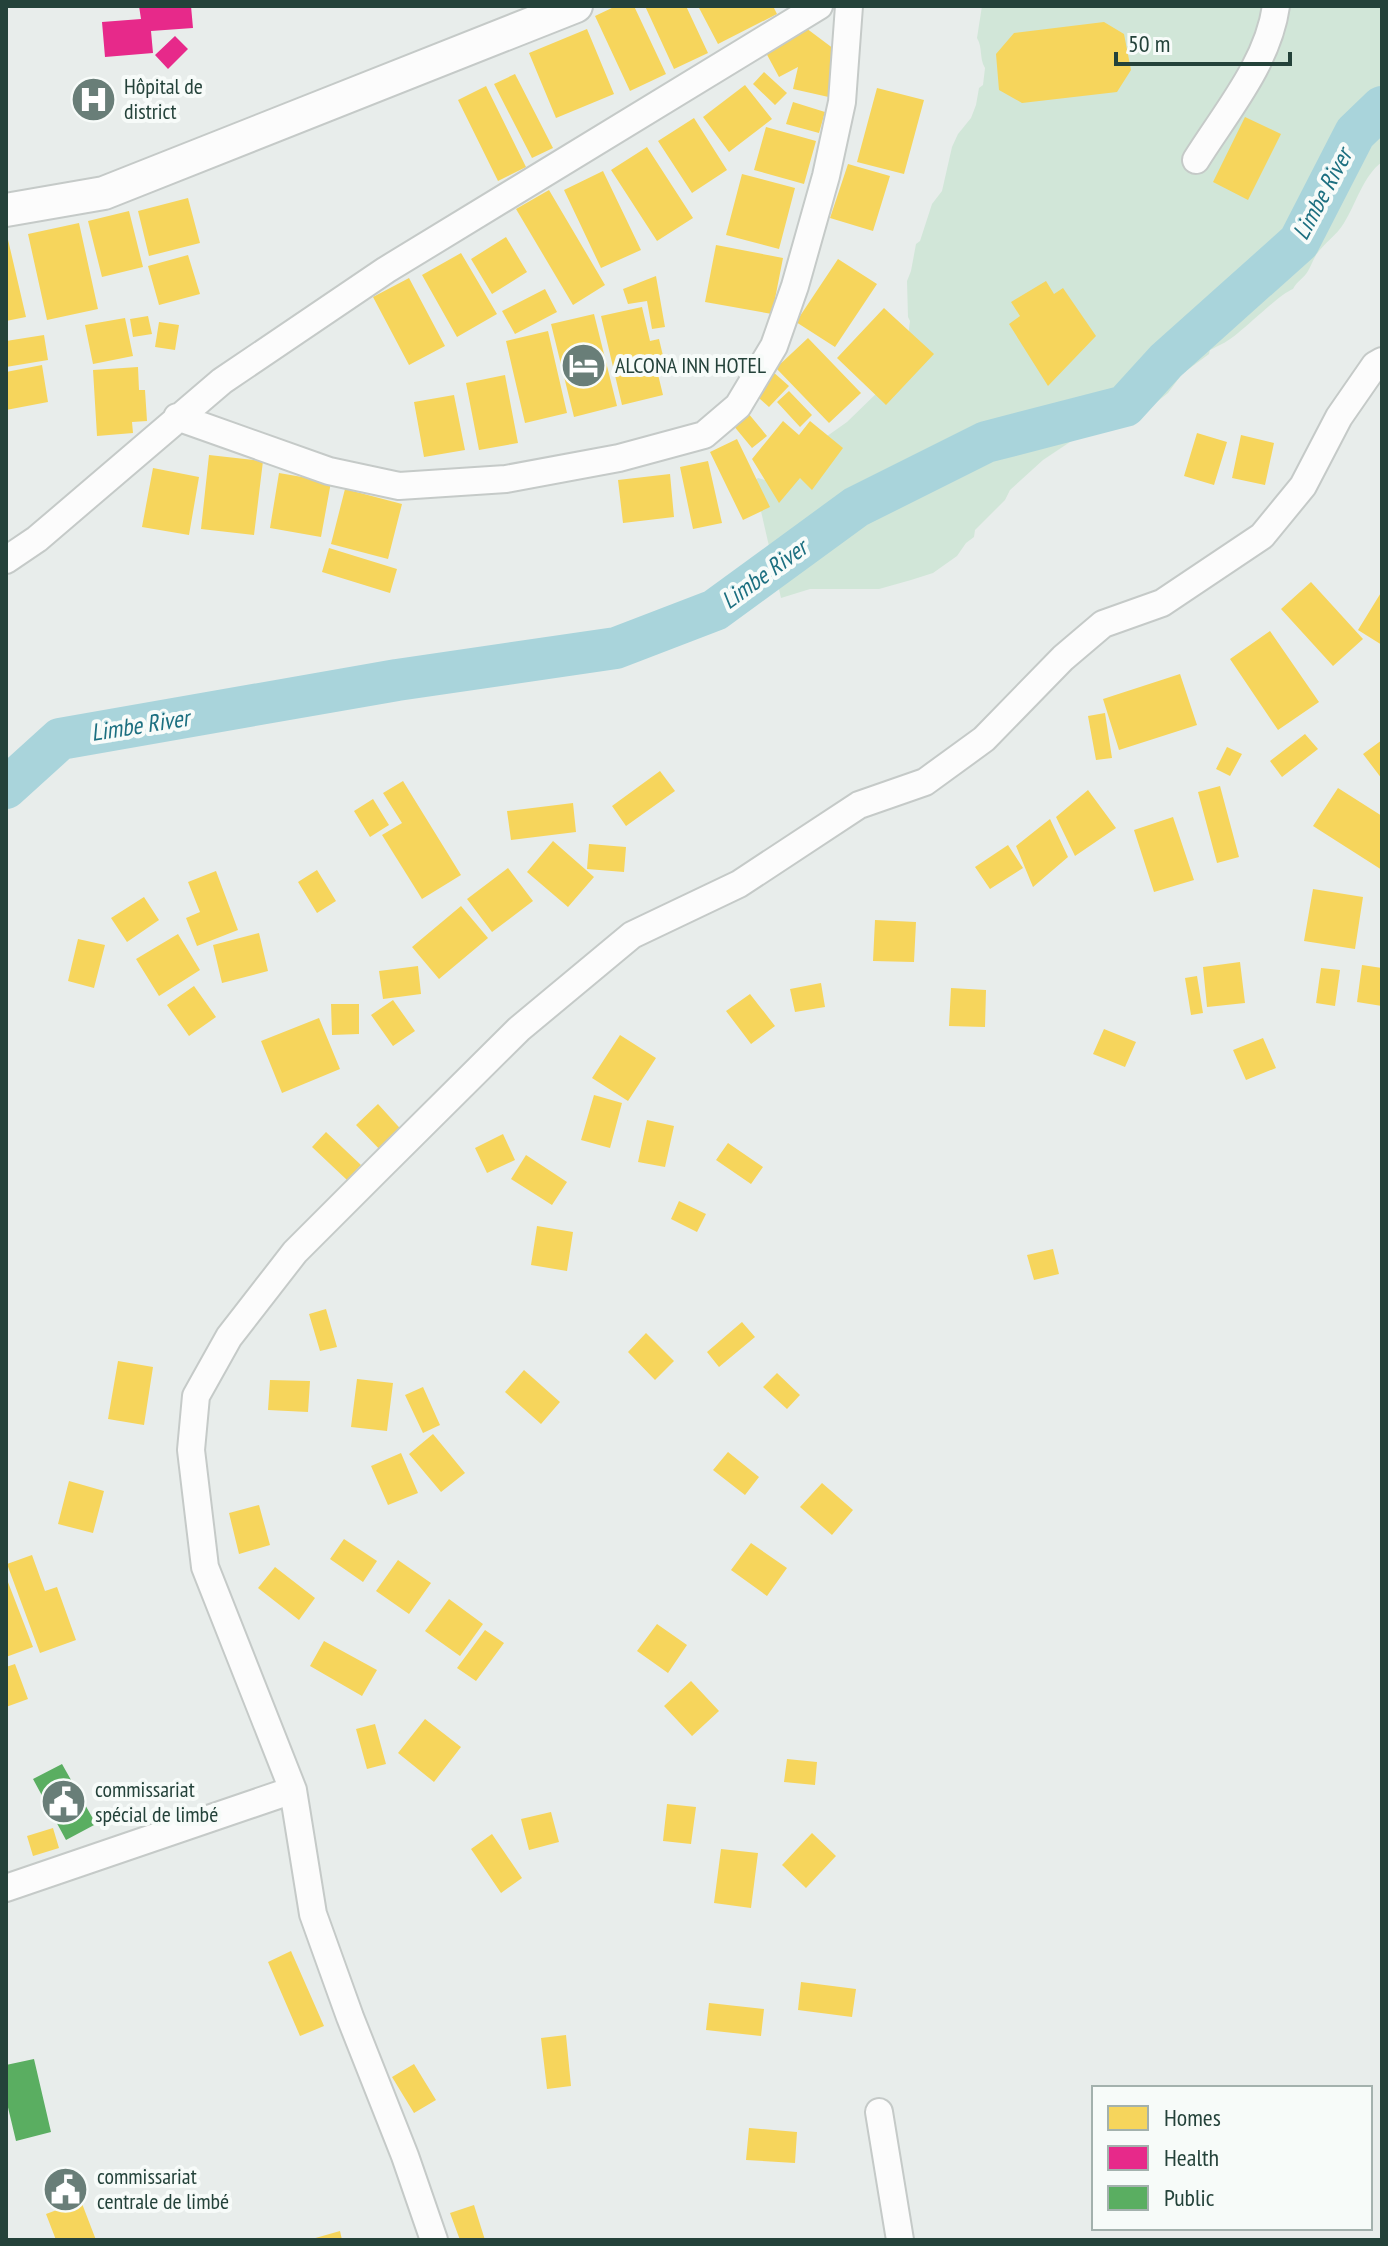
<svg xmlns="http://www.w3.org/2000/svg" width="1388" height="2246" font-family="'PT Sans Narrow',sans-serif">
<rect width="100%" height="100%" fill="#e8edeb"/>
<path fill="#d1e6d8" d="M982 6H1382V162C1363 176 1356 204 1344 223 1337 235 1324 243 1316 255 1313 260 1311 266 1308 271 1304 278 1297 281 1293 289 1280 294 1251 323 1238 333 1229 341 1220 345 1210 350L1209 354 1182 374 1168 393 1153 405 1138 406 1127 411 1120 410 1109 416 1043 460 1010 490 1005 500 975 530 974 537 966 543 957 556 933 573 911 580 879 589H810L781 598 754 481 758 478 765 480 847 422 883 387 906 352 910 321 908 317 907 281 911 271 916 244 920 241 932 204 942 191 952 147 958 134 971 118 976 105 979 88 983 85 985 68C979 58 983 48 977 38Z"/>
<path fill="#f6d55c" d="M616 6H634L666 74 630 91 595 16Z
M645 6H686L708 53 674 69Z
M698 6H773L777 14 718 44Z
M1104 22 1124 34 1131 70 1117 92 1022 103 999 90 996 54 1014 33Z
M806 28 842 55 833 98 793 89 798 67 779 77 765 51Z
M587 29 614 94 556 118 529 53Z
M764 72 787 93 775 105 753 84Z
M515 74 553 148 532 158 494 84Z
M745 85 772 119 729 152 703 117Z
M486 86 526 167 498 181 458 100Z
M877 88 924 100 904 174 857 162Z
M793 102 825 112 819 133 786 124Z
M1245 117 1281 134 1248 200 1213 182Z
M694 118 727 170 692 193 658 141Z
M766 127 816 141 804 184 754 170Z
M647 147 693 218 657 241 611 170Z
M848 164 890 176 873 231 830 218Z
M603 171 641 250 601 268 564 190Z
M742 174 795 188 779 249 726 235Z
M549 190 605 285 573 305 516 209Z
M188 198 200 243 149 256 138 211Z
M129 211 143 267 102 277 88 221Z
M79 223 98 309 47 320 28 234Z
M6 231 26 317 6 321Z
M506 237 527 272 492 294 471 259Z
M716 245 783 258 772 314 705 302Z
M461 253 497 314 457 337 422 275Z
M188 255 200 294 159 305 148 266Z
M838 259 877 284 835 347 796 322Z
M656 276 665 327 652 329 647 301 628 304 623 289Z
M409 278 445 346 409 365 373 297Z
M1046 281 1054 294 1063 288 1096 336 1048 386 1009 324 1020 316 1011 302Z
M545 289 557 312 515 334 502 311Z
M642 307 650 341 659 339 664 360 655 362 663 395 622 405 601 316Z
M884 308 934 354 886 405 837 358Z
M594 314 617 406 574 417 551 324Z
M148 316 152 334 133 337 130 319Z
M125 318 133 356 93 364 85 325Z
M159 322 179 325 175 350 155 347Z
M548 331 567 413 525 423 506 341Z
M44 335 48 360 6 367V341Z
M808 338 861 393 829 423 776 368Z
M42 365 48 402 6 410V372Z
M138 367 139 390H145L147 421 132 422 133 433 97 436 93 370Z
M772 371 789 386 769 407 752 392Z
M505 375 518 443 479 450 466 383Z
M789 391 812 415 800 427 777 402Z
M454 395 465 450 424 457 414 402Z
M748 413 767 436 752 448 733 425Z
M783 421 799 435 810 421 843 448 812 490 800 478 779 503 752 459Z
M1197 433 1227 442 1214 485 1184 476Z
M1241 435 1274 443 1265 485 1232 478Z
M737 439 770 507 743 520 710 452Z
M209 455 263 461 254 535 201 529Z
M708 461 722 523 693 529 680 467Z
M153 468 199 477 189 535 142 527Z
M279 473 331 482 321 537 270 528Z
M670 474 674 517 623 523 618 480Z
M345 489 402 504 388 559 331 544Z
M329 548 397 569 390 593 322 572Z
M1311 582 1363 639 1333 666 1281 609Z
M1382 591V645L1358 630Z
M1270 631 1319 702 1278 730 1230 659Z
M1180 674 1197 725 1119 750 1103 699Z
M1105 713 1112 758 1096 760 1088 716Z
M1305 734 1318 749 1282 777 1270 761Z
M1382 740V779L1363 754Z
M1227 747 1242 754 1230 776 1216 769Z
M660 771 675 791 626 826 612 806Z
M403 781 461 875 422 899 382 835 402 823 383 793Z
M1220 786 1239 857 1217 863 1198 792Z
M1338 788 1382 816V870L1313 826Z
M1088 790 1116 828 1075 856 1056 817Z
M373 799 389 825 370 837 354 811Z
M573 803 576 832 511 840 507 811Z
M1173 817 1194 880 1154 892 1134 830Z
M1050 819 1068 857 1033 887 1016 846Z
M553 841 594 877 568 907 527 872Z
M589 844 626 847 624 872 587 869Z
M1008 845 1023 868 990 889 975 867Z
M508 868 533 901 492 932 467 899Z
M317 870 336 901 317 913 298 882Z
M216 871 238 930 197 946 186 918 200 912 188 882Z
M1313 889 1363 897 1355 949 1304 941Z
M144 897 159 920 127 942 111 918Z
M461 906 488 938 439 979 412 947Z
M875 920 916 922 914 962 873 961Z
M259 933 268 971 222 983 213 945Z
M178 934 200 970 159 996 136 959Z
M78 939 105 945 94 988 68 981Z
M1240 962 1245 1003 1207 1007 1203 967Z
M1362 965 1382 968V1006L1357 1002Z
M418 966 421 994 383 999 379 971Z
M1321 968 1340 970 1335 1006 1316 1003Z
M1197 976 1203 1013 1191 1015 1185 978Z
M821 983 825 1007 795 1012 790 989Z
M194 986 216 1017 189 1036 167 1005Z
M951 988 986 990 985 1027 949 1026Z
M750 994 775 1026 751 1044 726 1011Z
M393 1000 415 1031 393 1046 371 1015Z
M331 1004H359V1034L332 1035Z
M319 1018 340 1069 282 1093 261 1041Z
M1104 1029 1136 1042 1125 1067 1093 1054Z
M620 1035 656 1058 628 1101 592 1078Z
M1263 1038 1276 1068 1246 1080 1233 1050Z
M594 1095 622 1103 610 1148 581 1140Z
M378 1104 407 1136 386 1156 356 1125Z
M647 1120 674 1126 665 1167 638 1162Z
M326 1132 361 1165 347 1180 312 1147Z
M503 1134 515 1160 487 1173 475 1148Z
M728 1143 763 1167 751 1184 716 1160Z
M526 1155 567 1182 552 1205 511 1179Z
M679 1201 706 1214 697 1232 671 1219Z
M537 1226 573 1232 567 1271 531 1265Z
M1053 1249 1059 1274 1034 1280 1027 1255Z
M326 1309 337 1347 320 1351 309 1314Z
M742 1322 755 1337 719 1367 707 1352Z
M646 1333 674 1361 655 1380 628 1352Z
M118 1361 153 1367 144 1425 108 1419Z
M524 1370 560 1402 541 1424 505 1392Z
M777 1373 800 1395 787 1409 763 1387Z
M357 1379 393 1383 387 1431 351 1427Z
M270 1380 310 1381 308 1412 268 1410Z
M423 1387 440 1425 423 1433 405 1395Z
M433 1434 465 1473 441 1492 409 1454Z
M728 1452 759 1477 745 1495 713 1470Z
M401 1453 418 1493 388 1505 371 1466Z
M69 1481 104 1491 93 1533 58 1524Z
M822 1483 853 1510 832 1535 800 1507Z
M259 1505 270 1545 239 1554 229 1513Z
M344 1539 377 1561 363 1582 330 1559Z
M751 1543 787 1568 767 1596 731 1570Z
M32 1555 45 1591 57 1587 76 1640 40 1653 7 1564Z
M398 1560 431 1583 409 1614 376 1591Z
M275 1567 315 1598 299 1620 258 1588Z
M6 1577 33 1647 6 1657Z
M449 1599 483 1624 460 1656 425 1631Z
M657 1624 687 1645 668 1673 637 1651Z
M485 1630 504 1643 476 1681 457 1668Z
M324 1641 377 1670 362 1696 310 1666Z
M15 1664 28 1699 6 1707V1667Z
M691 1681 719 1711 692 1736 664 1706Z
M425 1719 461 1747 434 1782 398 1753Z
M375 1724 386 1764 367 1769 356 1729Z
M787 1759 817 1762 815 1785 784 1782Z
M667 1804 696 1807 691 1844 663 1841Z
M551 1812 559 1842 529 1850 521 1819Z
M53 1828 59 1848 33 1856 27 1836Z
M812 1833 836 1856 806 1888 782 1865Z
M492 1834 522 1878 501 1893 471 1849Z
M721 1849 758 1853 751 1908 714 1903Z
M291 1951 324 2026 300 2036 268 1962Z
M801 1982 856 1989 852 2017 798 2010Z
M709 2003 764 2009 761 2036 706 2030Z
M566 2035 571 2086 547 2089 541 2038Z
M414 2064 436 2100 414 2113 392 2077Z
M749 2128 797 2132 795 2163 746 2160Z
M81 2201 96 2240H56L46 2214Z
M474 2205 485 2240H460L450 2213Z
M340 2231 342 2240H312V2239Z"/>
<path fill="#e7298a" d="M139 6H191L193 28 151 31 153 53 105 57 102 22 141 19Z
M175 36 188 49 168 69 155 55Z"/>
<path fill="#5aae61" d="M62 1764 96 1824 66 1840 33 1779Z
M34 2059 51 2132 16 2141 6 2099V2065Z
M73 2175 80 2197 58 2203 51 2181Z"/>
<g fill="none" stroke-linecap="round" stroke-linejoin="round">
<path stroke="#a9d4db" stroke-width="42" d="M6 788 60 739 397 680 616 648 715 610 856 507 986 442 1125 406 1166 361 1299 242 1355 133 1382 107"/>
<defs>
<path id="minor" d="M1196 160C1226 112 1268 63 1276 6
M177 417 329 471 399 486 506 479 619 458 704 435 738 406 774 346 795 286 826 176 842 102 849 6
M6 560 37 539 222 381 386 270 819 6
M293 1790 313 1914 350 2017 405 2156 434 2240
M6 1888 293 1790 205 1567 191 1450 196 1396 229 1337 295 1252 377 1170 519 1029 632 935 739 884 859 805 925 782 984 739 1063 658 1103 624 1162 603 1262 536 1303 486 1339 417 1375 365 1382 361
M879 2112 900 2240"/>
<path id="tertiary" d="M6 210 104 193 576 6"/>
</defs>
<use href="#minor" stroke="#c5cac8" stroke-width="30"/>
<use href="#tertiary" stroke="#c5cac8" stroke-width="36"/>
<use href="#minor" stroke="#fcfcfc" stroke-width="26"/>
<use href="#tertiary" stroke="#fcfcfc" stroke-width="32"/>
</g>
<defs>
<symbol id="hospital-disc" viewBox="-11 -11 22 22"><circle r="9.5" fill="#697e78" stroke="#f7fbf9"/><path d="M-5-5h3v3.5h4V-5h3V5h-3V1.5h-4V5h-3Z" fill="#fff"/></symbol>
<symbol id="hotel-disc" viewBox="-11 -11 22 22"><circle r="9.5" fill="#697e78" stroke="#f7fbf9"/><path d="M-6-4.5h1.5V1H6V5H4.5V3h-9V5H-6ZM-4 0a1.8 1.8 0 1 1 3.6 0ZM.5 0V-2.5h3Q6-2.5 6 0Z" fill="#fff"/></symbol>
<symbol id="civic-disc" viewBox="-11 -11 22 22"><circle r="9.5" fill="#697e78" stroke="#f7fbf9"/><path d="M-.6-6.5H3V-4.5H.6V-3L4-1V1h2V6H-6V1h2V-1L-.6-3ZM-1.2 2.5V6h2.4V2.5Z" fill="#fff"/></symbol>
</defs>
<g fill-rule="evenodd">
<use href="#hospital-disc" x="68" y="74" width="51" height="51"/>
<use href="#hotel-disc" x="558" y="340" width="51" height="51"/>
<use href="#civic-disc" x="38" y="1776" width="51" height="51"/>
<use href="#civic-disc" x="40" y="2164" width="51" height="51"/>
</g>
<g text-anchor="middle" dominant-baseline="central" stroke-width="8" stroke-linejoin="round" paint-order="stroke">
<g font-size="22" fill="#24423a" stroke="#f7fbf9" text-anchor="start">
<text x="124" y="86">Hôpital de<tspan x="124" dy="25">district</tspan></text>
<text x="615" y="365">ALCONA INN HOTEL</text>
<text x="95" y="1789">commissariat<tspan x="95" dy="25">spécial de limbé</tspan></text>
<text x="97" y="2176">commissariat<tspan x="97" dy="25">centrale de limbé</tspan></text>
</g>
<g font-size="24" font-style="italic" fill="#1c6f80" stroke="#f7fbf9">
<text transform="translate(1322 194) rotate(-62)">Limbe River</text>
<text transform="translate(764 574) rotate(-36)">Limbe River</text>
<text transform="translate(140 725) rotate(-9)">Limbe River</text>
</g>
</g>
<rect width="1388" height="2246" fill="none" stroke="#24423a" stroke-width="16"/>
<rect x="1092" y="2086" width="280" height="144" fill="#f7fbf9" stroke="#a3b1ad" stroke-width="2"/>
<rect x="1108" y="2106" width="40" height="24" fill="#f6d55c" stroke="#a3b1ad" stroke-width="2"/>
<text x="1164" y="2126" font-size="24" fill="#24423a">Homes</text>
<rect x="1108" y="2146" width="40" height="24" fill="#e7298a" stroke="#a3b1ad" stroke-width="2"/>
<text x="1164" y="2166" font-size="24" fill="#24423a">Health</text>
<rect x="1108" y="2186" width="40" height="24" fill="#5aae61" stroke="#a3b1ad" stroke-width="2"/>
<text x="1164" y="2206" font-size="24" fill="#24423a">Public</text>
<path d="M1116 52v12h174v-12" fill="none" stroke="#24423a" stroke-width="4"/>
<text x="1128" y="52" font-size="24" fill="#24423a" stroke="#f7fbf9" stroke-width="6" paint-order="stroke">50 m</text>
</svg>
